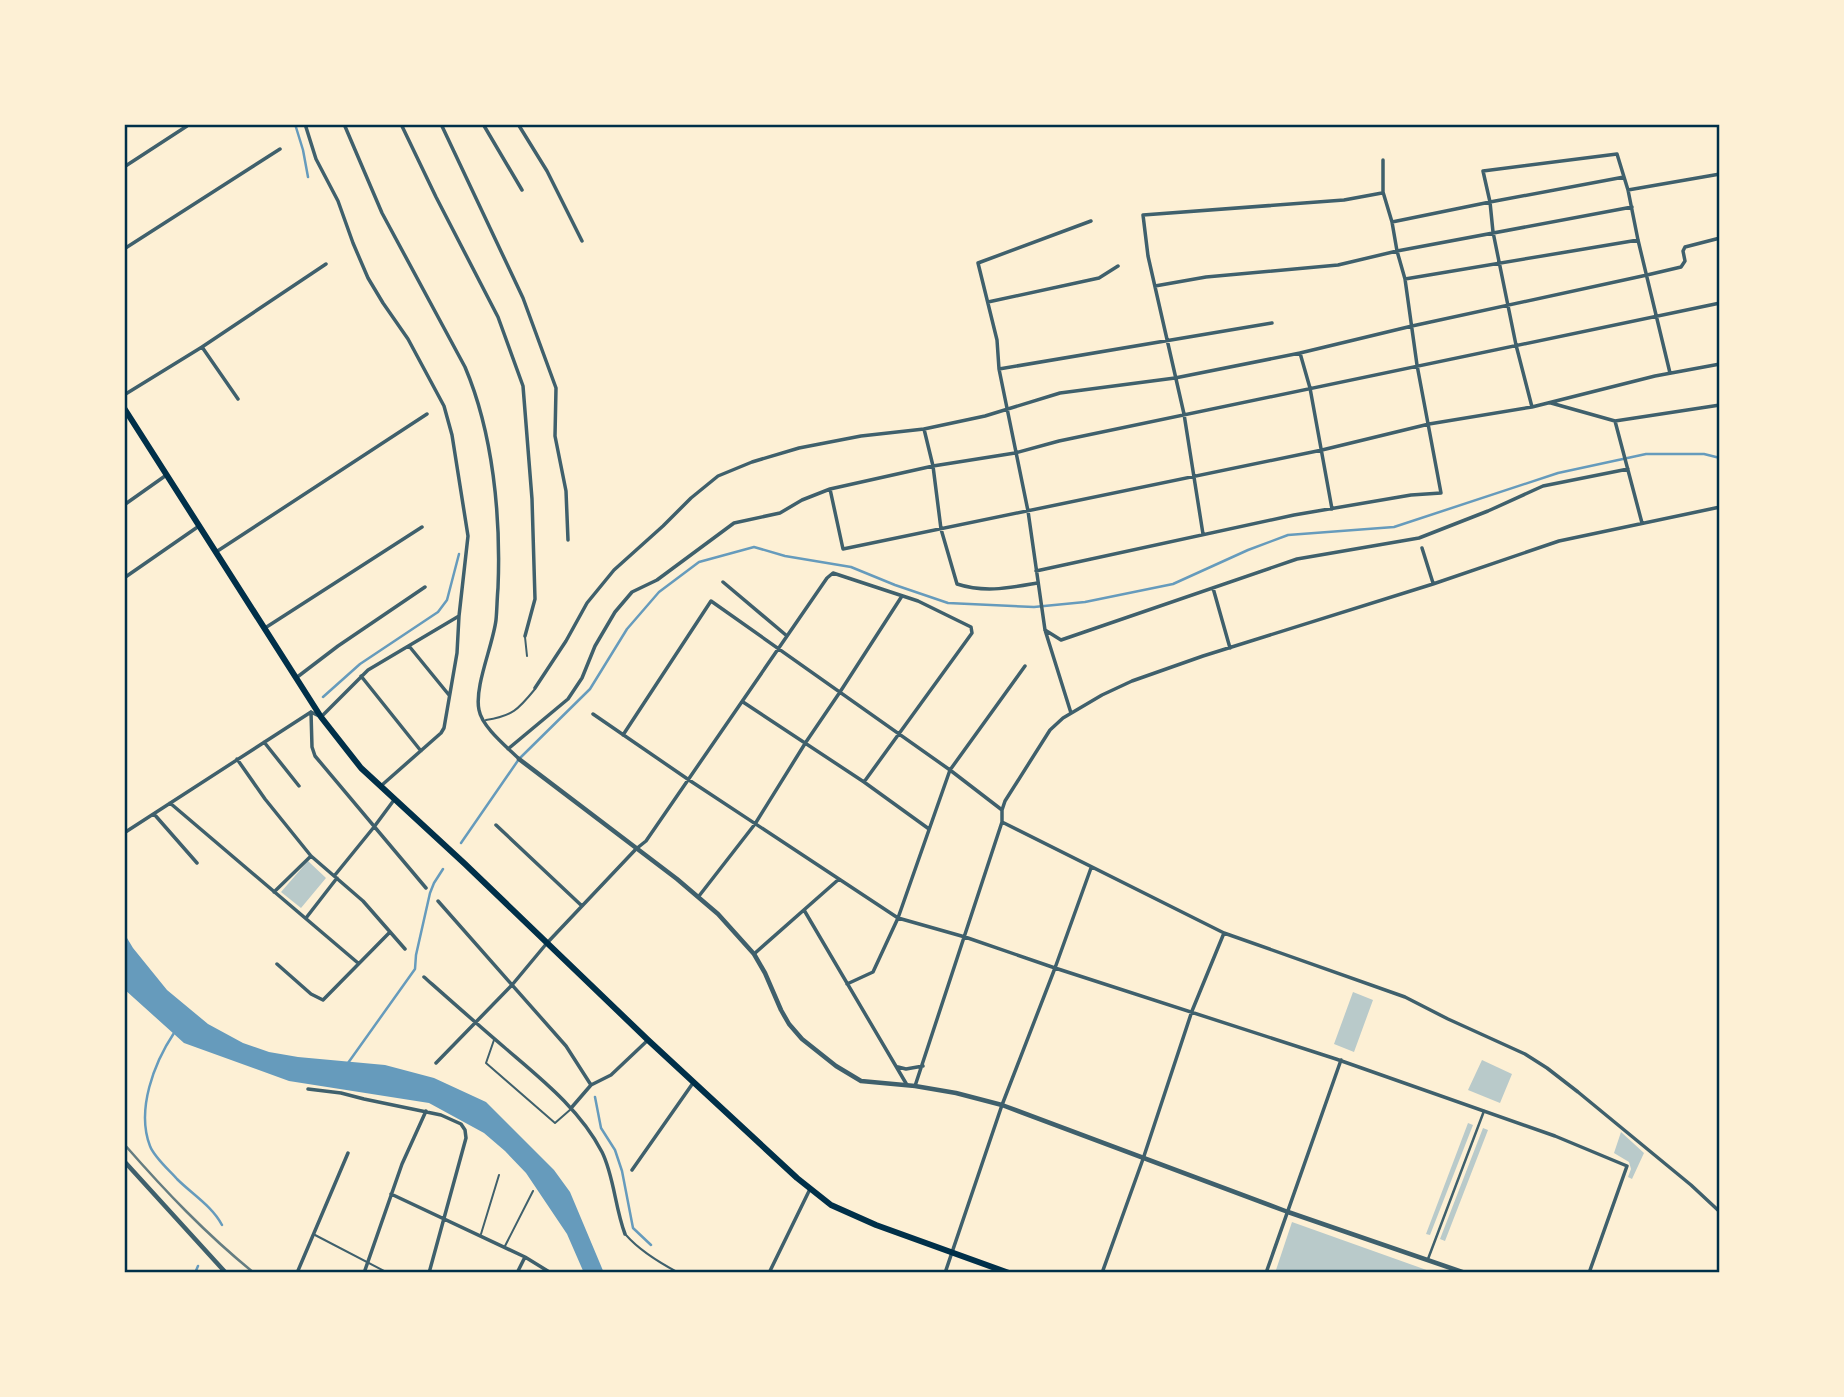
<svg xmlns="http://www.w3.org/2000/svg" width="1844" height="1397" font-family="Montserrat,sans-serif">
<rect width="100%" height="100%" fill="#fdf0d5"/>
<path fill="#b9caca" d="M308 861 326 878 301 908 281 892Z
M1353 992 1373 1000 1354 1052 1334 1044Z
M1482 1060 1512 1074 1500 1103 1468 1090Z
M1468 1123 1473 1125 1430 1235 1426 1234Z
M1483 1128 1488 1130 1445 1241 1440 1239Z
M1621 1132 1644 1153 1632 1179 1628 1177 1631 1169 1629 1162 1614 1153Z
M1292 1222 1435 1273H1275Z"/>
<path fill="#669bbc" d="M124 933 133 948 167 990 208 1024 243 1043 269 1052 298 1057 385 1065 434 1078 486 1102 554 1170 570 1192 604 1273H584L567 1234 526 1173 505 1151 484 1133 429 1103 289 1081 184 1043 124 989Z"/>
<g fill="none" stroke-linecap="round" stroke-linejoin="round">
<path stroke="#669bbc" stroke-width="2.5" d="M295 124 303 150 308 177
M323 697 360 664 438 612 447 600 459 554
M461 843 519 759 590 689 627 629 659 592 699 562 754 547 785 556 851 567 895 585 948 603 1034 607 1085 602 1173 584 1248 550 1288 535 1394 527 1558 473 1646 454H1704L1720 458
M174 1033C154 1063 136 1110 150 1146 154 1157 169 1170 177 1179 192 1194 212 1206 222 1225
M348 1063 415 969 416 955 430 893 434 883 443 869
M595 1097 601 1128 615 1150 622 1171 633 1228 651 1245
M195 1273 198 1266"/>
<path stroke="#3f606c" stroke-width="2" d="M525 637 527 656
M486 720C512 716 518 710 535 689
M494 1040 486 1063 555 1123 571 1109
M481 1234 499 1175
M315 1235 388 1273
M626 1235C640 1251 660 1263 679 1273
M505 1246 533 1191"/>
<path stroke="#3f606c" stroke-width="2.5" d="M1428 1259 1484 1111"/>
<path stroke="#3f606c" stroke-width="3.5" d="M305 124 316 159 338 201 353 243 368 278 383 303 408 339 444 406 452 435 468 536 459 616 457 653 444 728 441 733 382 785
M344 124 382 213 465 367C493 433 501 516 498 588 497 599 497 610 496 620 493 645 474 687 479 710 482 727 507 747 519 759
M401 124 436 197 498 317 523 386 532 499 535 599 525 636
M441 124 523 298 556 388 555 436 566 491 568 540
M483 124 522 190
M518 124 547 171 582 241
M124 167 187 126
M1628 190 1720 174
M1392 222 1490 202 1624 177
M124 249 280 149
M1405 279 1638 240
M1155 286 1206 277 1338 265 1397 251 1632 207
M988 302 1099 278 1118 266
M202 347 238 399
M1300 353 1310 388 1332 509
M999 369 1272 323
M124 395 202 347 326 264
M1551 403 1615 421 1720 405
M1532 407 1516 345 1493 232 1490 202 1483 171 1617 154 1628 190 1638 240 1670 373
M1615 421 1642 523
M924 429 933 466 941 529 957 584C985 593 1008 588 1037 583
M830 489 843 549 1322 450 1429 424 1532 407 1655 376 1720 364
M124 505 165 476
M1203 534 1184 414 1148 256 1143 215 1344 200 1382 193
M1422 548 1433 583
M216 552 427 414
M1036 571 1294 515 1411 495 1441 493 1417 365 1405 279 1397 251 1392 222 1383 192V160
M124 578 199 526
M723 582 787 636
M1213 588 1230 648
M265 628 422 527
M1045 630 1061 640 1297 559 1419 538 1488 511 1543 486 1628 469
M409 646 449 695
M361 676 421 751
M296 678 338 646 425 587
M535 688 566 641 587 603 614 570 663 526 691 498 718 476 752 462 799 448 861 436 924 429 985 416 1060 393 1175 378 1300 353 1412 326 1647 275 1681 267 1685 261 1683 251 1685 247 1720 238
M743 702 864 782 929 829
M311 712 312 747 315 756 426 888
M311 712 321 717 368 670 459 616
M1071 713 1045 630 1028 511 999 369 997 340 978 263 1091 221
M593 714 689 780 898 918 965 937 1055 968 1336 1059 1555 1136 1627 1166 1589 1273
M623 735 711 601 950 770 1002 810
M264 742 299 786
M508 749 568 699 582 678 595 646 615 612 632 592 657 580 734 523 780 513 802 500 830 489 933 466 1015 453 1059 441 1720 303
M237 759 265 799 311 856 363 901 405 949
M170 803 358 963
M154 814 197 863
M1002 822 1224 933 1405 997 1448 1019 1525 1054 1547 1068 1578 1092 1691 1185 1720 1212
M496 825 582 906
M124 833 311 712
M335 875 374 827 394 800
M274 892 311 856
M699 896 755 824 806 742 840 692 902 596
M438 901 566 1046 591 1085
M804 910 907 1085
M306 918 337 878
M754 954 839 879
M277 964 311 994 323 1000 390 932
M424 977C450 1000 477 1024 504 1047 540 1078 580 1109 602 1152 614 1176 615 1208 625 1234
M847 984 873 972 898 918 950 770 1025 666
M436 1063 512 985 547 943 636 849 646 841 827 578 833 573 918 601 971 627 972 633 864 782
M898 1067 906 1069 923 1066
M915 1086 1002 822V810L1005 801 1050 730 1063 718 1102 695 1132 681 1203 656 1433 584 1559 541 1720 507
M308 1089 341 1093 364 1099 441 1115 461 1124 465 1130 466 1138 429 1273
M572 1107 591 1085 611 1075 648 1040
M632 1170 693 1083
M391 1194 525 1257 551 1273
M297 1273 348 1153
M364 1273 402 1164 426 1111
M517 1273 525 1257
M769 1273 810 1189
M945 1273 1002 1105 1055 968 1091 868
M1102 1273 1143 1159 1192 1011 1224 933
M1266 1273 1341 1060"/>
<path stroke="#3f606c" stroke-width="4.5" d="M519 759 677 879 718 914 754 954 765 973 781 1010 789 1024 802 1039 836 1066 861 1081 915 1086 956 1093 1002 1105 1288 1212 1465 1273
M124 1161 226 1273"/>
<path stroke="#003049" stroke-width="6" d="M124 408 321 717 361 768 465 864 648 1040 797 1178 831 1205 876 1225 1009 1273"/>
<path stroke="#657d81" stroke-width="2.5" d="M124 1144C166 1192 205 1233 254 1273"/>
</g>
<rect width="1844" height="1397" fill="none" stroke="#fdf0d5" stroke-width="252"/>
<rect x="126" y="126" width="1592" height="1145" fill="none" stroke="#003049" stroke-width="2.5"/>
</svg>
